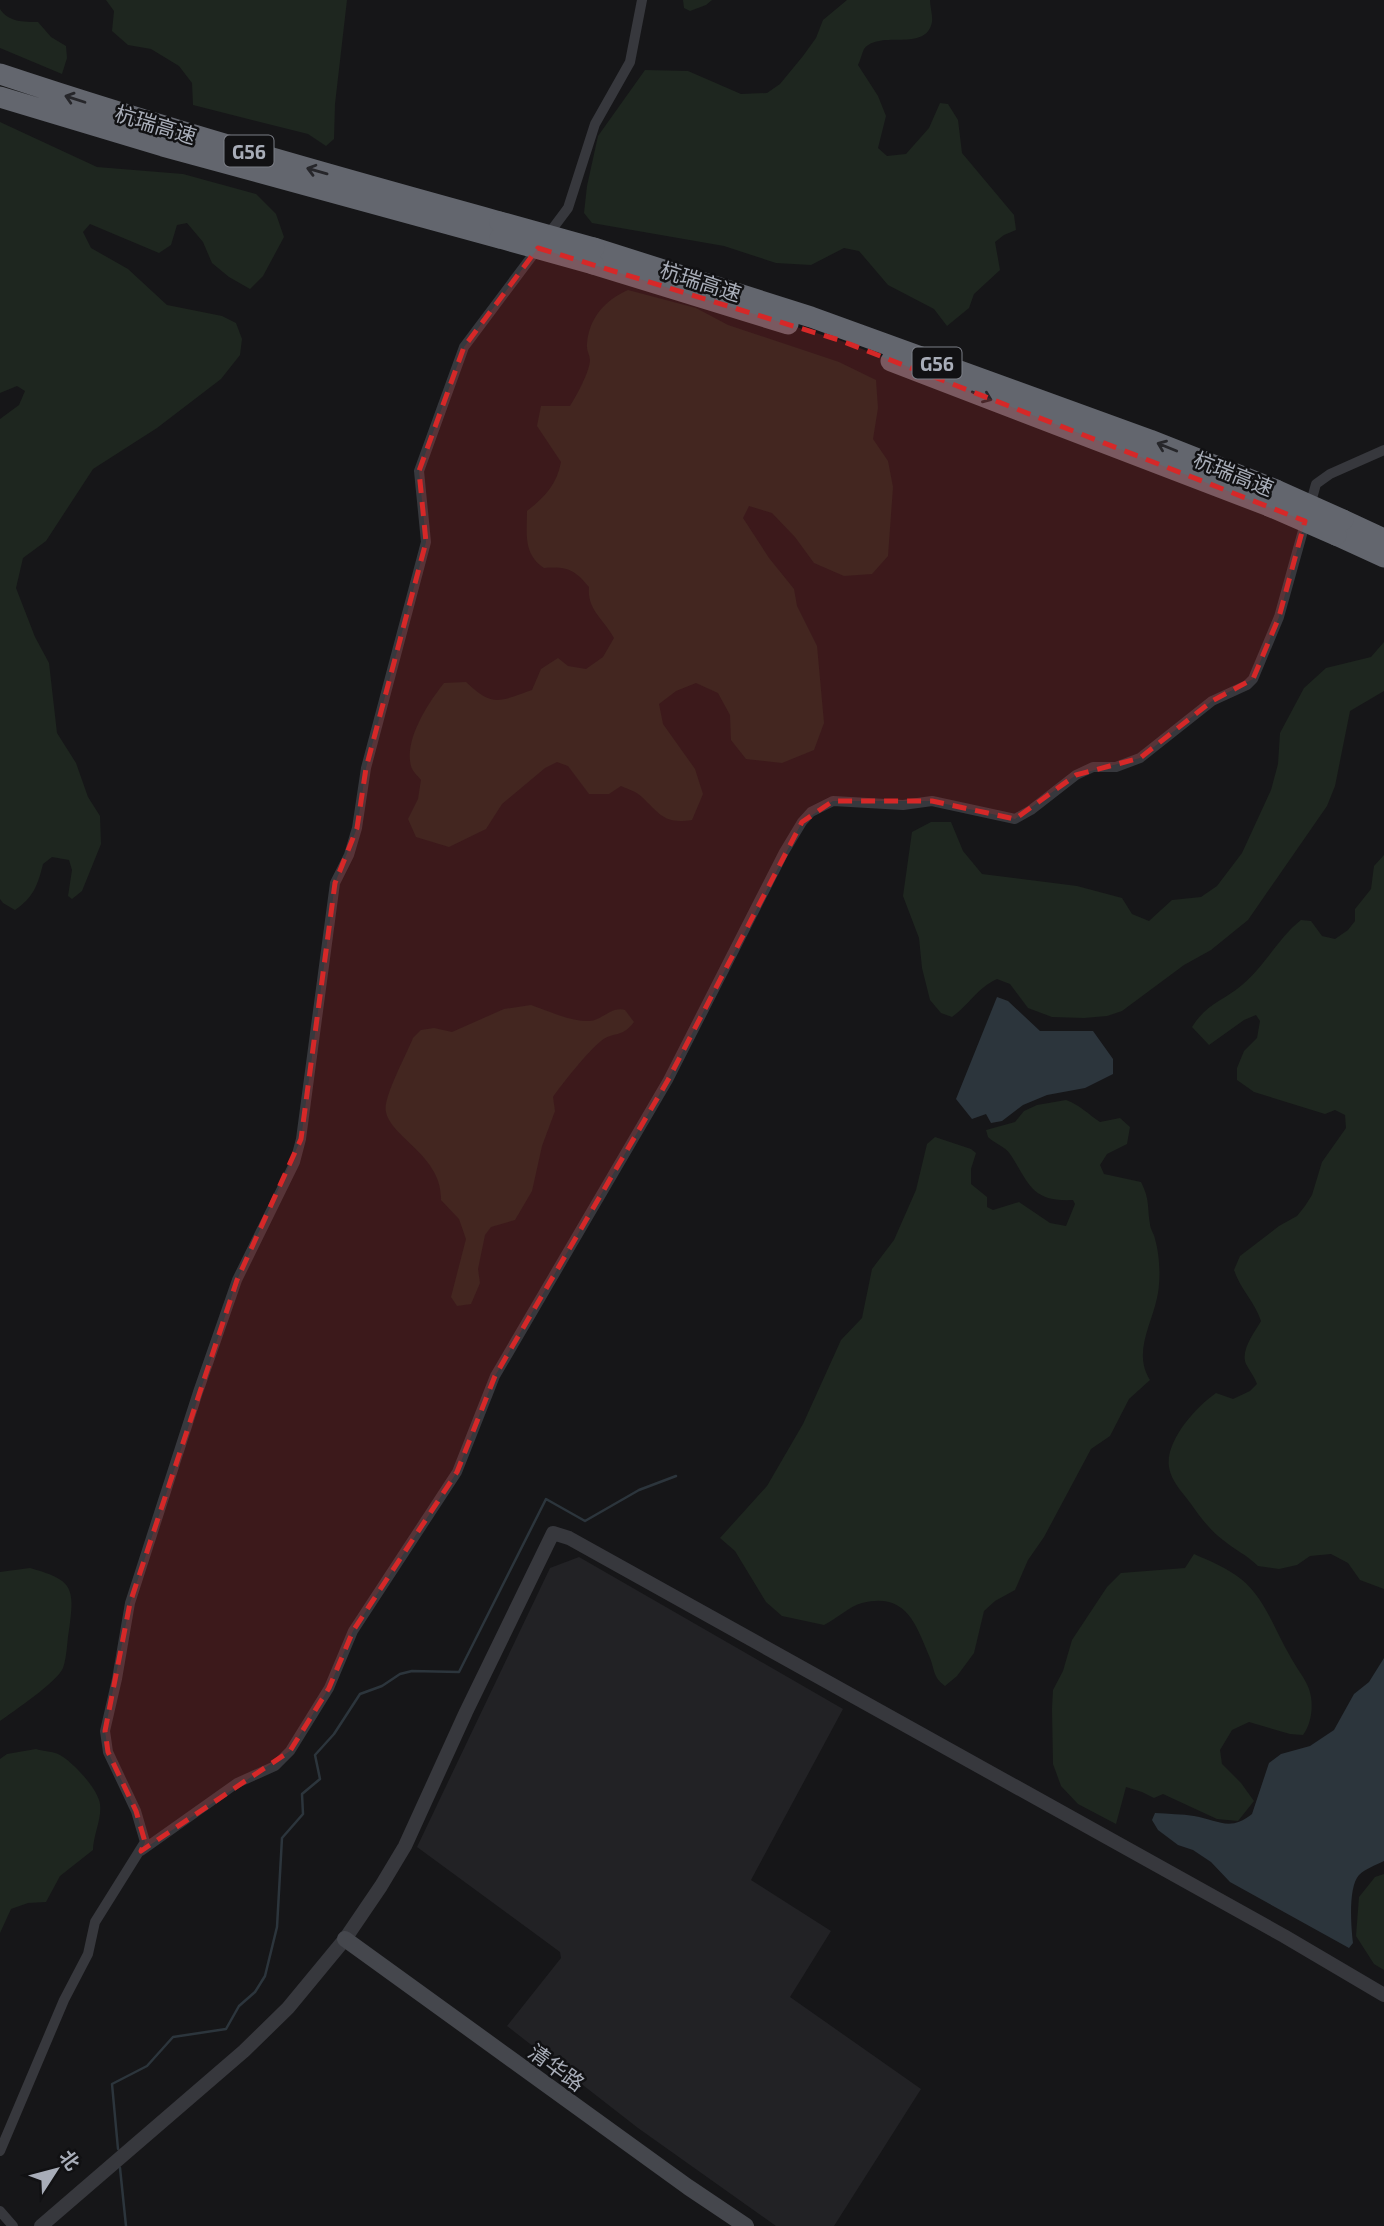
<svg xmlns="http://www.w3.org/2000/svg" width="1384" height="2226" font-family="'Exo 2','Noto Sans SC',sans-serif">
<rect width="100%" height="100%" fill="#161618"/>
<path fill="#222225" d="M579 1557 843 1709 751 1880 831 1931 790 1997 921 2089 834 2226H776L638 2128 507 2026 561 1958 560 1952 417 1847 550 1568Z"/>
<path fill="#1e261f" d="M106 0H347L335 104 334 139 326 146 308 134 193 105 192 83 179 66 151 49 128 45 112 31 114 11Z
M683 0H712L706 5 690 11 684 8Z
M847 0H930C930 7 933 16 932 22 926 53 880 29 864 49 862 53 860 61 858 65L878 96 886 116 878 148 887 156 906 154 929 128 940 103 948 104 958 120 962 153 1014 215 1016 230 1004 235 995 242 1000 270 974 294 969 308 947 326 934 309 888 285 859 251 844 248 811 265 776 263 724 246 592 223 584 213 587 186 598 136 645 70 688 71 741 94 767 93 780 84 803 56 816 38 823 20Z
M0 9C8 22 24 22 38 22L51 37 66 46 67 58 62 74 0 48Z
M0 122 97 167 183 174 256 194 276 214 284 237 263 276 250 289 229 277 212 263 203 242 187 223 177 225 171 245 159 253 90 224 83 232 91 248 128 269 167 305 222 316 236 323 242 339 240 355 221 379 157 428 93 469 46 541 23 558 16 588 35 637 49 663 57 733 76 763 88 797 100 816 101 844 82 891 72 899 68 896 72 870 69 860 52 857 43 864C38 885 33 898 15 910L3 903 0 899V419L19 405 25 391 17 386 0 393Z
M628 290 696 308 728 325 839 362 876 380 878 408 873 439 888 461 893 487 888 556 872 574 844 576 814 563 795 537 772 513 749 506 743 518 769 558 794 589 797 606 817 646 824 723 814 750 782 763 746 759 731 740 730 715 718 693 696 683 676 691 659 704 663 724 695 769 703 794 692 820C664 824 661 815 642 797 637 792 628 789 621 786L609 794H589L568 766 557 762 545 768 502 804 486 829 449 847 416 837 408 819 418 799 421 780C418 776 412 771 411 766 404 740 428 703 444 683L466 682C493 708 500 701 532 690L541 669 558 658 568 666 586 669 603 657 614 638C604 619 587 610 589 587 575 570 567 566 544 568 523 554 527 534 527 511 545 497 557 484 561 462L537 426 541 406H570C576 397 590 371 590 360 590 355 586 350 587 344 589 318 605 300 628 290Z
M1384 642V691L1350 711 1335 786 1327 806 1248 920 1211 950 1184 965 1122 1011 1107 1016 1084 1018 1052 1017 1028 1008 1010 984 997 979C977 988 970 1004 952 1017L941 1013 930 1000 922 968 919 938 903 896 912 832 931 822H951L963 851 982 874 1077 886 1122 898 1132 914 1149 921 1172 900 1201 897 1217 886 1242 853 1271 790 1278 764 1280 733 1304 688 1326 668 1371 657Z
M1384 855V1589L1360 1580 1348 1563 1331 1554 1310 1556 1297 1565 1279 1569 1258 1566C1247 1555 1235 1550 1223 1540 1211 1531 1200 1517 1191 1504 1183 1493 1171 1481 1169 1467 1165 1441 1196 1407 1216 1393L1233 1399 1250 1391 1257 1384C1254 1376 1249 1370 1246 1364 1240 1350 1255 1332 1261 1321 1255 1302 1240 1289 1234 1270L1240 1256 1279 1226 1297 1216 1305 1206 1312 1195 1322 1162 1346 1128 1345 1115 1335 1110 1325 1114 1254 1092 1237 1080V1068L1244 1051 1257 1038 1260 1021 1256 1015 1244 1020 1209 1045 1192 1027C1207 1003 1222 1002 1242 985 1265 966 1278 938 1301 920L1311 921 1322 936 1335 939 1348 930 1355 921V909L1371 889 1374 866Z
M531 1005C549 1011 570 1022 590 1021 602 1020 612 1006 625 1010L634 1022C621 1039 613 1031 601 1041 588 1051 562 1084 553 1097L555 1111 542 1146 532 1191 515 1220 491 1227 485 1235 478 1269 480 1283 471 1304 457 1306 451 1297 466 1239 459 1219 441 1200C443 1152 380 1134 386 1104 390 1085 405 1057 413 1038L421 1030 434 1028 452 1032 504 1009Z
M1066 1100C1080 1105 1088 1114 1100 1122L1120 1118 1130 1127 1127 1144 1107 1154 1100 1165 1104 1174 1141 1182C1150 1200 1147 1205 1150 1224 1150 1229 1154 1233 1155 1239 1160 1256 1161 1281 1157 1298 1151 1326 1133 1353 1150 1380L1129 1399 1110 1436 1091 1449 1044 1537 1028 1560 1015 1590 995 1601 984 1611 974 1653 957 1676 945 1686C933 1677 935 1671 930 1658 916 1625 907 1592 862 1603 850 1606 836 1619 824 1625L782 1616 766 1602 735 1551 720 1538 767 1486 803 1424 841 1340 862 1318 872 1269 894 1240 916 1190 927 1144 935 1137 971 1149 976 1153 971 1169V1184L987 1197V1207L993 1210 1019 1202 1050 1223 1066 1226 1075 1204 1073 1200C1031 1202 1030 1184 1010 1154 1006 1147 994 1143 988 1137L986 1130 1015 1122 1024 1111 1037 1105Z
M1194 1554C1210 1561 1227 1568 1241 1579 1265 1598 1275 1631 1290 1656 1295 1666 1305 1678 1309 1689 1314 1703 1312 1723 1303 1735L1290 1734 1249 1722 1232 1730 1220 1750 1222 1764 1241 1783 1254 1801 1238 1821 1217 1819 1163 1794 1154 1798 1142 1792 1126 1787 1116 1824 1078 1804 1061 1786 1053 1764 1052 1709 1053 1690 1063 1671 1072 1640 1107 1587 1121 1573 1185 1568Z
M30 1568C73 1580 75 1587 69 1630 67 1641 67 1657 63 1668 57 1682 14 1711 0 1721V1572Z
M36 1749C42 1751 51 1751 58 1754 71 1760 95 1786 99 1800 104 1815 93 1834 93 1850L60 1876 46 1902 28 1903 11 1909 0 1933V1759L7 1754Z
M1384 1874V1970L1374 1964 1356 1936 1359 1897 1375 1877Z"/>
<path fill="#2c353c" d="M997 997 1008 1001 1040 1031H1093L1113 1059V1074L1085 1088 1047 1095 1023 1105 1002 1121 991 1123 986 1114 972 1119 956 1099Z
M1384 1658V1861C1376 1865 1365 1869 1359 1875 1348 1887 1351 1927 1353 1943L1349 1948 1230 1882 1211 1862 1193 1850 1178 1845 1158 1830 1152 1820 1155 1813C1168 1814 1182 1814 1194 1816 1218 1820 1230 1832 1252 1814L1269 1763 1281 1754 1310 1746 1334 1730 1354 1694 1369 1682Z"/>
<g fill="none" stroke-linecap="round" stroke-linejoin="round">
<path stroke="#2c353c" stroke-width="2.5" d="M118 2149 112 2084 147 2066 173 2037 226 2029 239 2006 255 1992 265 1976 277 1927 282 1838 303 1814 302 1794 320 1779 315 1755 334 1734 360 1694 382 1686 400 1674 412 1671 459 1672 546 1499 585 1521 639 1490 676 1476
M120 2168 126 2226"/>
<path stroke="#37383d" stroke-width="10" d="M141 1851 237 1783 275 1766 290 1751 329 1688 353 1631 457 1472 495 1376 668 1080 784 852 802 822 811 812 833 801 903 805 932 801 1015 819 1031 810 1076 775 1093 767H1116L1140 758 1212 701 1247 685 1253 679 1279 617 1316 484 1330 474 1384 450
M0 2151 64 2000 88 1954 95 1922 145 1842 136 1811 108 1752 105 1731 117 1679 130 1603 198 1392 237 1280 295 1162 301 1139 335 883 349 855 357 828 366 768 426 542 419 471 464 347 568 208 595 124 630 62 642 0
M0 2211 13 2226"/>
<path stroke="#37383d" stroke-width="14" d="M41 2226 244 2051 288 2008 345 1939 381 1886 405 1846 466 1712 553 1533 569 1538 1284 1936 1384 1995"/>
<path stroke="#45474d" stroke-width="16" d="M345 1939 688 2187 746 2226"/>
<path stroke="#63666e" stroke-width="21" d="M0 74C165 129 333 176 500 222
M0 97 163 146 500 238
M594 248 811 317 1150 440 1276 490
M593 264 788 324
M891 361 1269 506
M1343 520 1384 539
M1336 535 1384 557"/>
<path stroke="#63666e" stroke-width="21" d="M500 222 594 248
M500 238 593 264
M1276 490 1343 520
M1269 506 1336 535"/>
</g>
<defs><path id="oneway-shaft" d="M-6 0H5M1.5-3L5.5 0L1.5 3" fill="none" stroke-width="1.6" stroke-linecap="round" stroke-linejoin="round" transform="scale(1.75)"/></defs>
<g stroke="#26262a">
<use href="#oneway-shaft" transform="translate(75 99) rotate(-162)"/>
<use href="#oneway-shaft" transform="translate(317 171) rotate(-164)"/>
<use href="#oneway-shaft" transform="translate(982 396) rotate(22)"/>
<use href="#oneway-shaft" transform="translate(1167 447) rotate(-158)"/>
</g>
<path fill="#d62828" fill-opacity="0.2" stroke="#d62828" stroke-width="5" stroke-dasharray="14 9" stroke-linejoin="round" d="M538 248 839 340 1305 521 1279 617 1253 679 1212 701 1140 758 1076 775 1015 819 932 801H833L802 822 668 1080 495 1376 457 1472 353 1631 329 1688 290 1751 141 1851 145 1842 136 1811 108 1752 105 1731 130 1603 237 1280 301 1139 335 883 357 828 366 768 426 542 419 471 464 347Z"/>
<g text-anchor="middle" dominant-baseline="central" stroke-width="5" stroke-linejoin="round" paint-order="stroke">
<g fill="#111113" stroke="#7b7e86" stroke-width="2">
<rect x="224.5" y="135.5" width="49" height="31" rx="5"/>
<rect x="912.5" y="347.5" width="49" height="31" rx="5"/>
</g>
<g font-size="19" font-weight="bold" fill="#a8adb8">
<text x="249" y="151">G56</text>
<text x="937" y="363">G56</text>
</g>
<g font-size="21" fill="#a8adb8" stroke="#111113">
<text transform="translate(156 124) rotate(17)">杭瑞高速</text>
<text transform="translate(701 281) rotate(18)">杭瑞高速</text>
<text transform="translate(1234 473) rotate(22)">杭瑞高速</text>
<text transform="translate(557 2067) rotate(36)">清华路</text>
</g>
</g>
<g transform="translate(56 2170) rotate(54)" stroke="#111113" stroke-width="5" paint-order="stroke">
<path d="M0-5L12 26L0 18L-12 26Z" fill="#a8adb8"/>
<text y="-10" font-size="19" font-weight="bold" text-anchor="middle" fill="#a8adb8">北</text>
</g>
</svg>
